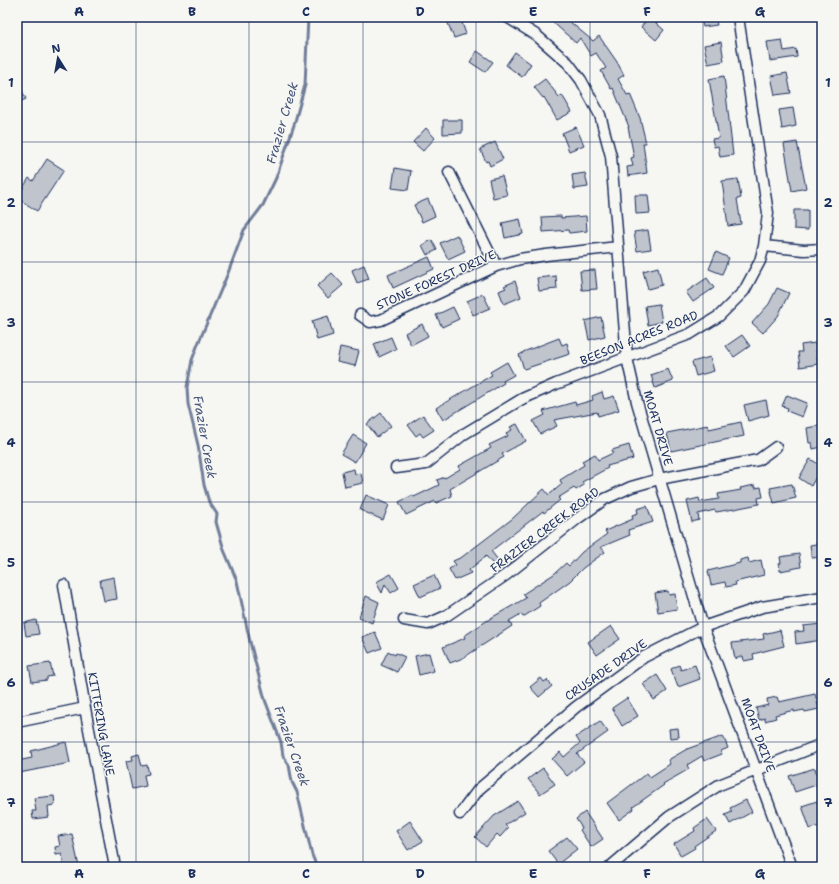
<svg xmlns="http://www.w3.org/2000/svg" width="839" height="884" font-family="'Shantell Sans',sans-serif">
<rect width="100%" height="100%" fill="#f6f6f2"/>
<filter id="ink" filterUnits="userSpaceOnUse"><feTurbulence type="fractalNoise" baseFrequency=".025" numOctaves="2"/><feDisplacementMap in="SourceGraphic" scale="8" xChannelSelector="R" yChannelSelector="G"/><feConvolveMatrix kernelMatrix="1 2 1 2 8 2 1 2 1" color-interpolation-filters="sRGB"/></filter>
<g filter="url(#ink)">
<g fill="none" stroke-linecap="round" stroke-linejoin="round">
<path stroke="#717e99" stroke-width="3" d="M308 17 305 85 294 125 276 178 263 205 244 230 228 273 198 344 192 360 187 387 188 404 198 445 204 485 209 502 217 514 216 522 224 550 237 581 250 642 265 700 281 742 283 756 289 765 292 782 297 792 312 855 317 867"/>
</g>
<path fill="#c0c4cd" stroke="#1b2f5e" d="M457 17H460L466 34 454 38 447 21Z
M547 17H564L593 41 599 36 617 62 624 75 618 79 627 95 630 94 640 118 646 143H643L647 173 628 176 627 167 633 166 631 158 634 157 628 127H629L613 88 611 89 601 71 606 68 596 53 591 56 580 38 576 43Z
M649 17 664 30 656 40 641 27Z
M701 17H715L717 25 703 27Z
M782 40 784 51 796 49 797 57 770 61 767 42Z
M721 42 724 61 708 64 704 45Z
M477 51 493 62 485 72 470 62Z
M515 52 531 64 522 77 506 65Z
M787 73 791 93 775 95 771 76Z
M724 76 733 155 720 157 718 146 714 147 712 139 719 138 709 79Z
M545 79 559 97 562 95 572 112 557 120 544 97 543 98 534 87Z
M17 80 26 99 17 103Z
M793 108 796 126 782 129 779 110Z
M443 120H462V133L443 134Z
M576 127 584 145 569 151 562 133Z
M426 128 435 138 423 151 413 142Z
M495 142 503 159 490 166 488 161 486 162 480 149Z
M797 142 806 188 792 191 784 144Z
M47 159 64 170 37 211 17 198 29 178 33 181Z
M395 168 411 171 408 190 392 188Z
M585 173 588 187 574 189 572 175Z
M502 176 507 195 493 198 489 179Z
M738 179 741 198 737 199 741 224 728 226 722 181Z
M635 195H648L650 213 636 214Z
M428 199 435 216 422 222 414 205Z
M794 210H808V230L794 229Z
M561 216V218L586 216 587 231 569 233 568 230 543 232 542 217Z
M520 219 523 234 505 238 502 223Z
M648 230 651 249 637 251 634 232Z
M457 235 465 251 448 259 440 243Z
M432 240 437 250 427 255 422 245Z
M716 252 729 258 722 274 709 269Z
M429 257 434 269 393 288 388 275Z
M364 265 369 279 357 283 352 270Z
M658 267 662 285 648 289 643 271Z
M595 270 597 289 582 290 580 271Z
M332 273 343 285 328 298 317 286Z
M556 276 557 289 539 291 537 278Z
M707 278 714 288 693 302 686 292Z
M515 281 521 297 504 304 499 291 506 288 504 286Z
M777 288 789 293 778 316 763 333 752 323 769 304Z
M483 294 490 308 473 315 467 301Z
M659 304 662 322 648 325 645 306Z
M453 307 459 319 442 327 436 315Z
M328 316 333 335 317 340 312 321Z
M601 317 605 336 589 340 585 321Z
M422 324 428 336 411 345 405 333Z
M742 335 750 346 734 357 726 346Z
M391 337 396 349 379 357 374 344Z
M559 338 562 345 567 343 570 354 524 369 519 355 523 353V352Z
M815 343 818 364 800 367 798 352H802L801 345Z
M340 347 359 351 355 366 337 362Z
M710 357 714 371 696 376 692 362Z
M507 362 514 375 503 381 504 383 443 420 436 408 492 375 490 372Z
M668 369 673 381 655 388 651 375Z
M602 392 604 399 614 396 619 410 598 416 597 412 554 420 557 426 540 434 533 421 545 415 543 411 575 402 576 405 593 400 592 396Z
M787 395 807 403 802 417 787 411 788 408 782 406Z
M766 400 769 415 748 421 744 405Z
M381 413 391 426 377 437 367 424Z
M423 415 434 430 423 437 420 433 416 436 408 425Z
M741 422 744 436 671 451 667 433 708 425 709 429Z
M517 424 526 441 502 454 504 457 450 489 452 496 436 503 435 501 406 515 399 502 413 495 414 497 439 485 437 480 445 477V478L460 469 459 466 491 448 489 445 508 436 506 433 512 430 510 427Z
M822 425V447L813 449 812 443H809L807 428Z
M353 435 366 443 355 462 341 454Z
M629 445 633 459 607 466 608 468 582 482 584 485 576 490 574 488 558 498 560 500 544 513 543 511 491 551 501 564 496 568 486 556 469 570 471 573 455 580 449 569 456 565 453 561 462 557 512 519 544 489 549 495 562 484 560 480 584 465 582 461 595 454 598 460 613 453 612 450Z
M810 459 822 466 811 486 799 478Z
M354 469 355 474 361 473 363 483 345 487 342 472Z
M792 484 796 498 774 503 770 488Z
M755 485V488L761 487 763 497 758 498 759 504 734 509 716 512 715 510 698 514 699 520 692 522 687 501 699 498 700 502 719 499 718 494 741 490 740 488Z
M366 495 389 505 383 520 360 510Z
M647 506 653 522 628 530 630 535 601 547 605 552 583 568 570 581 539 603 540 606 523 617 521 614 509 621 512 626 463 658 450 663 443 647 465 638 464 636 491 618 526 598 523 594 554 574 566 563 569 566 582 552 607 534 605 531 633 519 632 515 638 513 637 509Z
M822 543V557L812 558 810 545Z
M799 554 801 567 780 571 779 564 781 563 780 557Z
M748 558 749 563 761 560 764 575 735 582 736 585 726 587 725 582 711 585 708 571 740 563V560Z
M391 574 399 588 391 593 385 584 382 593 376 582Z
M434 575 440 588 420 597 414 584Z
M114 577 117 599 104 601 100 580Z
M668 591 669 595 675 594 677 609 658 612 655 593Z
M366 596 379 602 372 623 359 617Z
M36 620 39 634 26 636 24 623Z
M822 624V640L796 644 795 632 804 631 803 626Z
M611 626 620 639 597 655 588 642Z
M780 630 784 646 753 654 754 659 744 661 743 656 735 659 732 643 764 639 763 634Z
M375 632 382 648 369 653 362 637Z
M388 651 395 655 396 653 405 657 397 672 381 665Z
M429 653 434 671 419 675 415 656Z
M50 663 53 676 47 677V680L32 682 29 666Z
M679 665 681 670 695 665 700 679 678 687 671 669Z
M657 675 667 691 654 700 643 684Z
M541 678 544 682 547 680 552 686 539 697 530 687Z
M815 694 819 709 805 712 804 710 794 712V710L775 715 776 718 765 721V718L759 720 756 708 768 705 767 699 777 697 779 702Z
M627 698 638 716 622 726 612 708Z
M600 721 608 732 577 754 584 762 567 776 552 759 560 752 564 757 580 743 576 737Z
M678 728 679 737 670 738 669 729Z
M723 736 728 748 721 751 722 754 704 761 702 756 687 765 689 769 663 784 664 785 633 807 634 809 619 820 607 803 647 773 650 777 670 764 668 760 675 756 687 749Z
M66 742 70 763 19 773 17 761 32 758 31 751Z
M139 754 142 766 147 765 149 774 144 775 146 786 132 789 126 761 133 760 132 756Z
M543 768 555 784 540 794 528 779Z
M815 768 817 775 822 774V783L795 792 789 776Z
M54 796 55 805 48 806 49 817 33 819 32 811H36L34 798Z
M746 800 752 812 730 824 725 815 732 812 730 808Z
M518 801 525 812 505 825 508 828 500 837 497 834 486 847 475 837 494 816Z
M817 801 822 816V825L810 829 802 806Z
M585 812 603 839 591 847 580 830 582 828 576 819Z
M707 819 716 831 694 846 695 848 681 856 674 844 695 831 694 828Z
M410 821 423 841 408 850 396 831Z
M72 834 79 867H64L62 854 56 855 55 847 60 846 58 836Z
M567 837 577 849 558 864 548 851Z"/>
<g fill="none" stroke-linecap="round" stroke-linejoin="round">
<defs>
<path id="minor" d="M507 17 536 35 568 63 581 80 600 115 611 156 627 358 637 402 703 627 792 867
M449 172 496 266
M764 246 804 250 822 249
M360 315 370 322 381 320 496 266 520 259 546 255 618 247
M396 468 426 464 464 434 522 399 556 384 690 334 719 316 744 291 760 261 764 246 768 213 738 17
M64 585 85 708 115 867
M404 620 428 624 446 616 506 575 577 519 605 499 631 487 659 479 758 460 776 447
M17 722 85 708
M460 814 479 789 576 707 644 657 703 627 762 607 822 597
M610 867 669 817 719 785 822 744"/>
</defs>
<use href="#minor" stroke="#1b2f5e" stroke-width="13"/>
<use href="#minor" stroke="#f6f6f2" stroke-width="10"/>
</g>
</g>
<path fill="none" stroke="#1b2f5e" stroke-width="1" stroke-opacity="0.55" d="M136 17V867M249 17V867M363 17V867M476 17V867M590 17V867M703 17V867M17 142H822M17 262H822M17 382H822M17 502H822M17 622H822M17 742H822"/>
<g text-anchor="middle" dominant-baseline="central" stroke-width="3" stroke-linejoin="round" paint-order="stroke">
<g font-size="12" fill="#1b2f5e" stroke="#f6f6f2">
<text transform="translate(436 280) rotate(-24)">STONE FOREST DRIVE</text>
<text transform="translate(639 338) rotate(-22)">BEESON ACRES ROAD</text>
<text transform="translate(658 428) rotate(74)">MOAT DRIVE</text>
<text transform="translate(545 530) rotate(-37)">FRAZIER CREEK ROAD</text>
<text transform="translate(606 670) rotate(-35)">CRUSADE DRIVE</text>
<text transform="translate(101 724) rotate(80)">KITTERING LANE</text>
<text transform="translate(758 735) rotate(70)">MOAT DRIVE</text>
</g>
<g font-size="13" font-style="italic" fill="#46567b" stroke="#f6f6f2">
<text transform="translate(282 123) rotate(-74)">Frazier Creek</text>
<text transform="translate(205 437) rotate(80)">Frazier Creek</text>
<text transform="translate(292 746) rotate(71)">Frazier Creek</text>
</g>
</g>
<rect width="839" height="884" fill="none" stroke="#f6f6f2" stroke-width="44"/>
<g transform="translate(58 58) rotate(349)" stroke="#f6f6f2" stroke-width="3" paint-order="stroke">
<path d="M0-3L7 15L0 10L-7 15Z" fill="#1b2f5e"/>
<text y="-6" font-size="11" font-weight="bold" text-anchor="middle" fill="#1b2f5e">N</text>
</g>
<rect x="22" y="22" width="795" height="840" fill="none" stroke="#1b2f5e" stroke-width="1.5"/>
<g font-size="13" text-anchor="middle" font-weight="bold" fill="#1b2f5e">
<text x="79" y="16">A</text>
<text x="192" y="16">B</text>
<text x="306" y="16">C</text>
<text x="420" y="16">D</text>
<text x="533" y="16">E</text>
<text x="647" y="16">F</text>
<text x="760" y="16">G</text>
<text x="11" y="87">1</text>
<text x="828" y="87">1</text>
<text x="11" y="207">2</text>
<text x="828" y="207">2</text>
<text x="11" y="327">3</text>
<text x="828" y="327">3</text>
<text x="11" y="447">4</text>
<text x="828" y="447">4</text>
<text x="11" y="567">5</text>
<text x="828" y="567">5</text>
<text x="11" y="687">6</text>
<text x="828" y="687">6</text>
<text x="11" y="807">7</text>
<text x="828" y="807">7</text>
<text x="79" y="878">A</text>
<text x="192" y="878">B</text>
<text x="306" y="878">C</text>
<text x="420" y="878">D</text>
<text x="533" y="878">E</text>
<text x="647" y="878">F</text>
<text x="760" y="878">G</text>
</g>
</svg>
